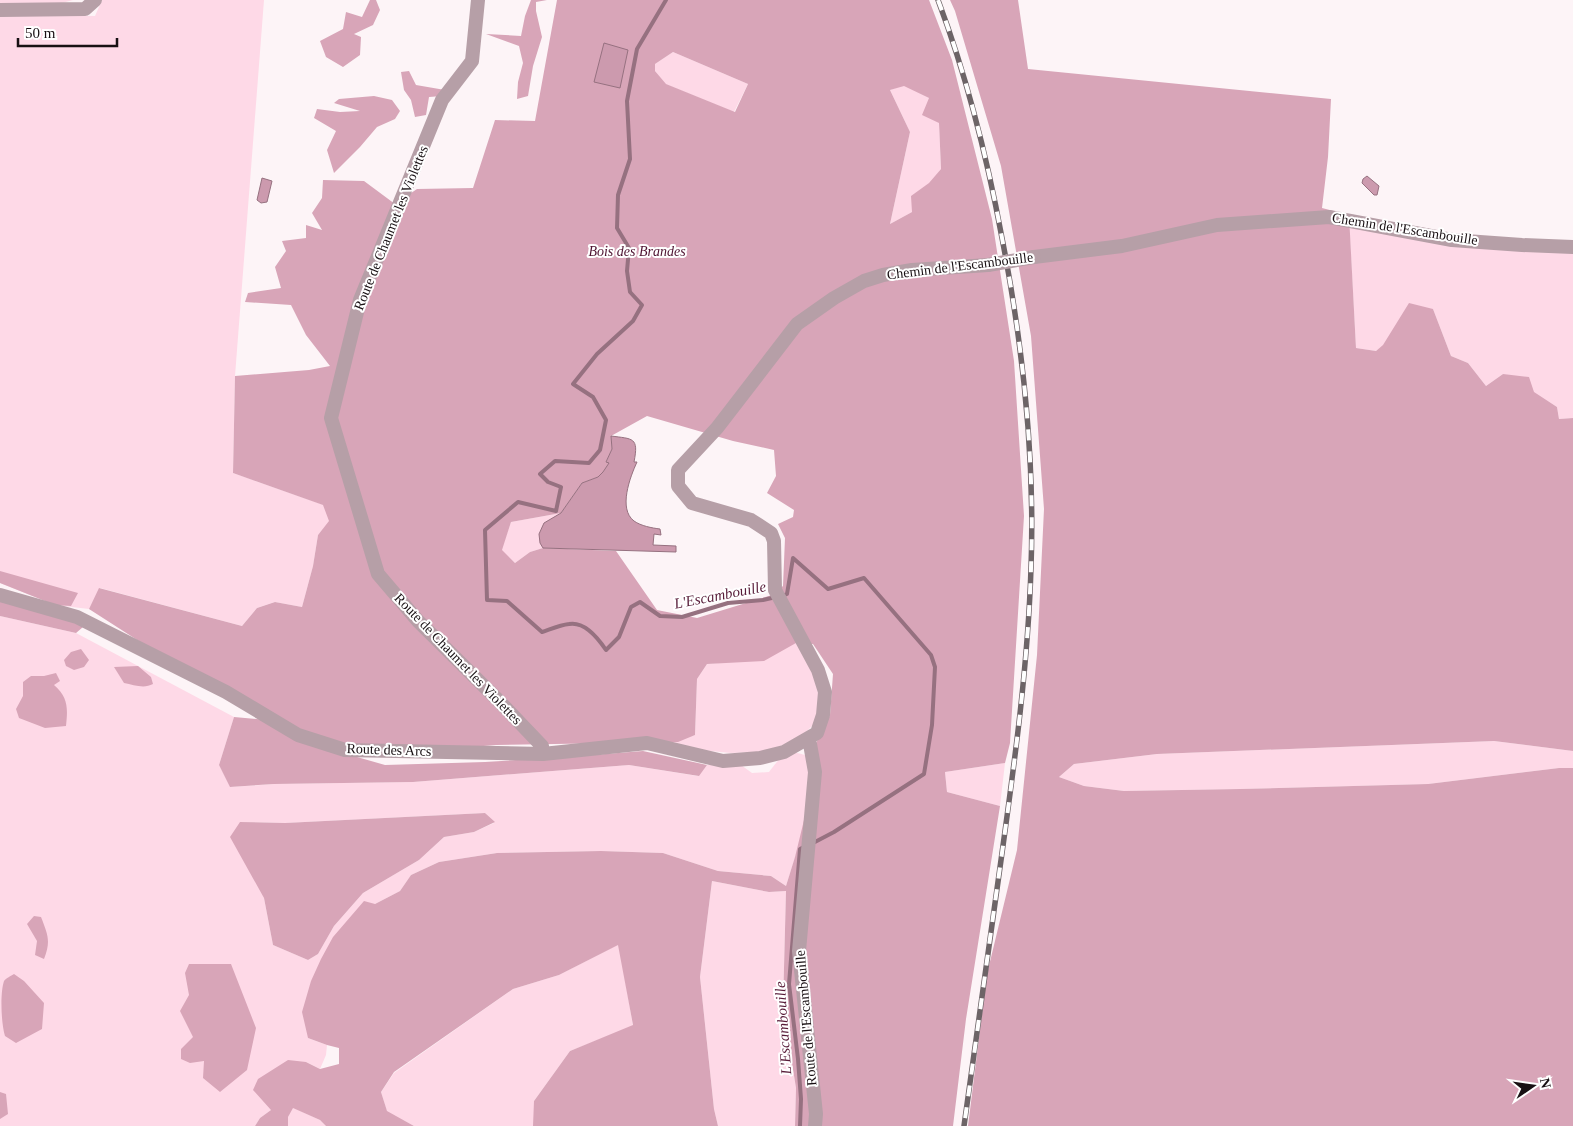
<svg xmlns="http://www.w3.org/2000/svg" width="1573" height="1126" font-family="Georgia,serif">
<rect width="100%" height="100%" fill="#fdf4f7"/>
<path fill="#fed9e7" fill-rule="evenodd" d="M0 0H73L58 4 0 7Z
M102 0H264L235 376 233 473 324 505 330 521 318 535 313 566 302 607 275 602 257 608 242 626 100 588 89 609 55 605 0 583V14L95 16Z
M673 52 748 84 734 112 665 84 655 71V64Z
M904 85 929 98 939 123 941 169 930 183 912 196V212L890 224 910 132 890 90Z
M1349 220 1573 251V418L1559 419 1557 407 1503 374 1486 386 1468 363 1451 356 1433 309 1376 351 1356 348Z
M561 513 543 548 530 552 515 563 501 550 511 522Z
M0 616 76 633 234 717 219 765 231 787 274 784 413 782 629 765 698 776 707 765H741L752 773 769 772C781 756 788 747 809 757L810 811 786 886 771 876 718 871 663 853 601 851 497 853 439 862 411 875 400 891 375 904 308 1038 327 1045 326 1055 320 1069 306 1062 271 1110 260 1118 255 1126H0ZM485 813 494 823 474 832 444 837 419 860 363 893 334 926 318 954 308 960 273 945 264 898 240 822 285 823Z
M796 643H799L815 675 820 705 815 723 801 737 767 752 731 753 700 750 665 742 695 735 697 679 707 664 730 662Z
M1494 741 1573 751V768H1559L1428 784 1240 789 1124 791 1084 786 1059 777 1074 764 1157 754Z
M1005 763 1000 806 947 792 945 772Z
M712 881 769 892 786 891 783 1006 796 1088 795 1126H718L714 1109 700 977Z
M619 944 633 1026 570 1051 534 1101V1126H537H414L387 1112 381 1092 394 1073 513 989 559 975Z
M292 1107 320 1120 326 1126H288V1117Z"/>
<path fill="#d8a5b8" fill-rule="evenodd" d="M370 0H376L380 10 373 25 354 34 361 37 360 55 343 67 326 57 320 41 343 29 346 12 362 17Z
M531 0H547L536 2V11L542 37 533 66 528 96 517 99 518 82 523 63 519 46 486 34 521 36 525 16Z
M557 0H929L952 60 992 219 1014 361 1024 516 1010 743 1005 763 945 772 947 792 1000 806 966 1019 953 1126H795L796 1088 783 1006 786 891 769 892 712 881 700 977 714 1109 718 1126H533L534 1101 570 1051 633 1025 618 945 559 975 513 989 394 1072 381 1092 387 1111 414 1126H326L320 1120 293 1108 288 1117V1126H255L260 1118 271 1110 253 1090 258 1079 288 1060 306 1062 320 1069 339 1064V1048L327 1045 308 1038 302 1012 311 981 321 959 333 937 364 901 375 904 400 891 411 875 439 862 497 853 601 851 663 853 718 871 771 876 786 886 795 857 805 816 816 743 830 715 833 674 813 644 796 643 764 661 707 664 697 679 695 735 678 742 496 745 384 754 322 747 385 765 485 762 581 756 643 751 707 765 699 776 629 765 413 782 274 784 230 787 219 765 234 717 278 721 145 645 89 609 99 588 242 626 257 608 275 602 302 607 313 566 318 535 329 521 323 505 233 473 235 376 309 370 330 366 306 335 291 305 245 302 248 293 281 288 275 267 286 251 282 241 306 238V225L322 230 312 213 322 198 323 180 364 181 395 204 417 189 473 188 495 120 535 121ZM673 52 748 84 735 112 666 84 655 71V64ZM904 86 929 98 922 115 939 123 941 169 929 183 911 196 912 212 890 224 910 132 890 90ZM647 416 733 441 774 450 776 476 767 493 794 510 793 517 778 524 785 538 783 586 772 595 697 618 657 610 616 551 543 548 530 552 515 563 502 550 511 522 561 513 582 483 598 477 603 472 610 462H606L612 449 611 436Z
M950 0H1018L1028 69 1331 99 1328 157 1322 208 1349 215 1356 348 1376 351 1383 345 1409 303 1433 309 1451 356 1468 363 1486 386 1503 374 1529 377 1534 392 1557 407 1559 419 1573 418V751L1494 741 1157 754 1074 764 1059 777 1084 786 1124 791 1240 789 1428 784 1559 768H1573V1126H968L987 974 1017 850 1037 655 1044 509 1031 336 1001 166 955 11Z
M409 71 416 85 445 90 442 96 429 97 426 115 415 117 411 100 404 90 401 72Z
M374 96 392 100 400 111 395 119 377 127 360 147 334 173 327 150 336 131 314 118 317 109 340 112 360 111 334 103 339 99Z
M0 571 78 593 71 606 55 605 0 583Z
M0 594 77 615 83 627 76 633 0 616Z
M81 649 89 660 84 667 74 670 66 666 64 660 71 652Z
M138 666 151 677 153 684C144 689 134 685 124 683L114 667Z
M56 673 60 681 54 685C68 697 68 708 66 726L45 728 19 718 16 709 23 696V682L31 676H44Z
M485 813 495 822 474 832 444 837 419 860 363 893 334 926 318 954 308 960 273 945 264 898 230 837 240 822 285 823Z
M34 916 41 917C48 935 51 941 44 959L35 955 37 941 27 924Z
M189 964H231L256 1028 247 1070 220 1092 203 1078 204 1061 190 1063 181 1059V1049L193 1037 180 1011 189 995 185 973Z
M14 974 24 981 44 1003 42 1029 16 1043 5 1036C1 1023 0 993 4 981 6 978 11 976 14 974Z
M0 1092 6 1094 8 1114 0 1119Z"/>
<path fill="#cc9aae" stroke="#967180" d="M604 43 628 50 620 88 594 82Z
M1367 176 1379 186 1377 195H1374L1362 183 1363 179Z
M262 178 272 181 267 202 261 203 257 200Z
M611 436C633 439 639 437 634 462H637C630 477 618 509 634 521 641 526 652 528 660 529L661 535 654 534 653 545 676 546V552L543 548 540 543 539 534 544 523 561 513 582 483 598 477 603 472 609 463 606 462 612 449Z"/>
<g fill="none" stroke-linecap="round" stroke-linejoin="round">
<path stroke="#967180" stroke-width="4" d="M666 0 637 49 627 101 630 159 618 195 617 228 629 248 627 271 630 292 642 305 633 321 597 354 573 384 593 397 606 420 600 450 589 463 555 461 540 474 548 482 561 487 556 511 518 502 485 530 487 600 507 601 542 632C551 629 560 625 569 624 585 621 598 638 606 650L619 637 631 607 640 602 660 616 682 617 728 603 763 600 776 597
M782 596 787 594 793 558 828 589 864 578 931 655 935 667 932 725 924 774 834 832 813 843
M800 1126 801 1099 798 1059 789 984 800 849 804 847"/>
<path stroke="#b69fa7" stroke-width="14" d="M478 0 472 61 442 100 360 300 331 418 378 574 418 621 497 699 542 746 543 754
M0 10 85 9 95 0
M1034 257 1122 246 1217 225 1329 217 1452 240 1522 245 1573 247
M0 595 77 617 226 692 298 735 345 750 543 754 647 743 723 761 760 758 784 752 817 733 823 715 825 692 818 670 775 590 774 541 771 533 751 520 692 503 678 486V470L717 428 797 324 834 298 864 281 883 275 912 270 988 265
M807 739 810 744 815 772 799 951 816 1114 815 1126"/>
<defs>
<path id="rail" d="M938 0C967 77 987 157 1002 238 1023 346 1035 458 1031 568 1028 664 1015 759 1002 853 989 944 977 1035 964 1126"/>
</defs>
<use href="#rail" stroke="#6d6467" stroke-width="5.5"/>
<use href="#rail" stroke="#fff" stroke-width="4" stroke-dasharray="11" stroke-linecap="butt"/>
<path stroke="#b69fa7" stroke-width="14" d="M988 265 1034 257"/>
</g>
<g text-anchor="middle" dominant-baseline="central" stroke-width="4" stroke-linejoin="round" paint-order="stroke">
<g font-size="14" fill="#181013" stroke="#fff">
<text transform="translate(391 228) rotate(-68)">Route de Chaumet les Violettes</text>
<text transform="translate(1405 229) rotate(9)">Chemin de l'Escambouille</text>
<text transform="translate(960 266) rotate(-7)">Chemin de l'Escambouille</text>
<text transform="translate(458 659) rotate(46)">Route de Chaumet les Violettes</text>
<text transform="translate(389 750) rotate(2)">Route des Arcs</text>
<text transform="translate(806 1018) rotate(-95)">Route de l'Escambouille</text>
</g>
<g font-size="14" font-style="italic" fill="#4d1230" stroke="#fff">
<text x="637" y="251">Bois des Brandes</text>
</g>
<g font-size="15" font-style="italic" fill="#571b38" stroke="#fff">
<text transform="translate(720 595) rotate(-11)">L'Escambouille</text>
<text transform="translate(783 1028) rotate(-94)">L'Escambouille</text>
</g>
</g>
<g transform="translate(1533 1086) rotate(77)" stroke="#ffffff" stroke-width="4" paint-order="stroke">
<path d="M0-4L9 19L0 12L-9 19Z" fill="#181013"/>
<text y="-8" font-size="14" font-weight="bold" text-anchor="middle" fill="#181013">N</text>
</g>
<path d="M18 38v8h99v-8" fill="none" stroke="#181013" stroke-width="2.5"/>
<text x="25" y="38" font-size="15" fill="#181013" stroke="#ffffff" stroke-width="4" paint-order="stroke">50 m</text>
</svg>
